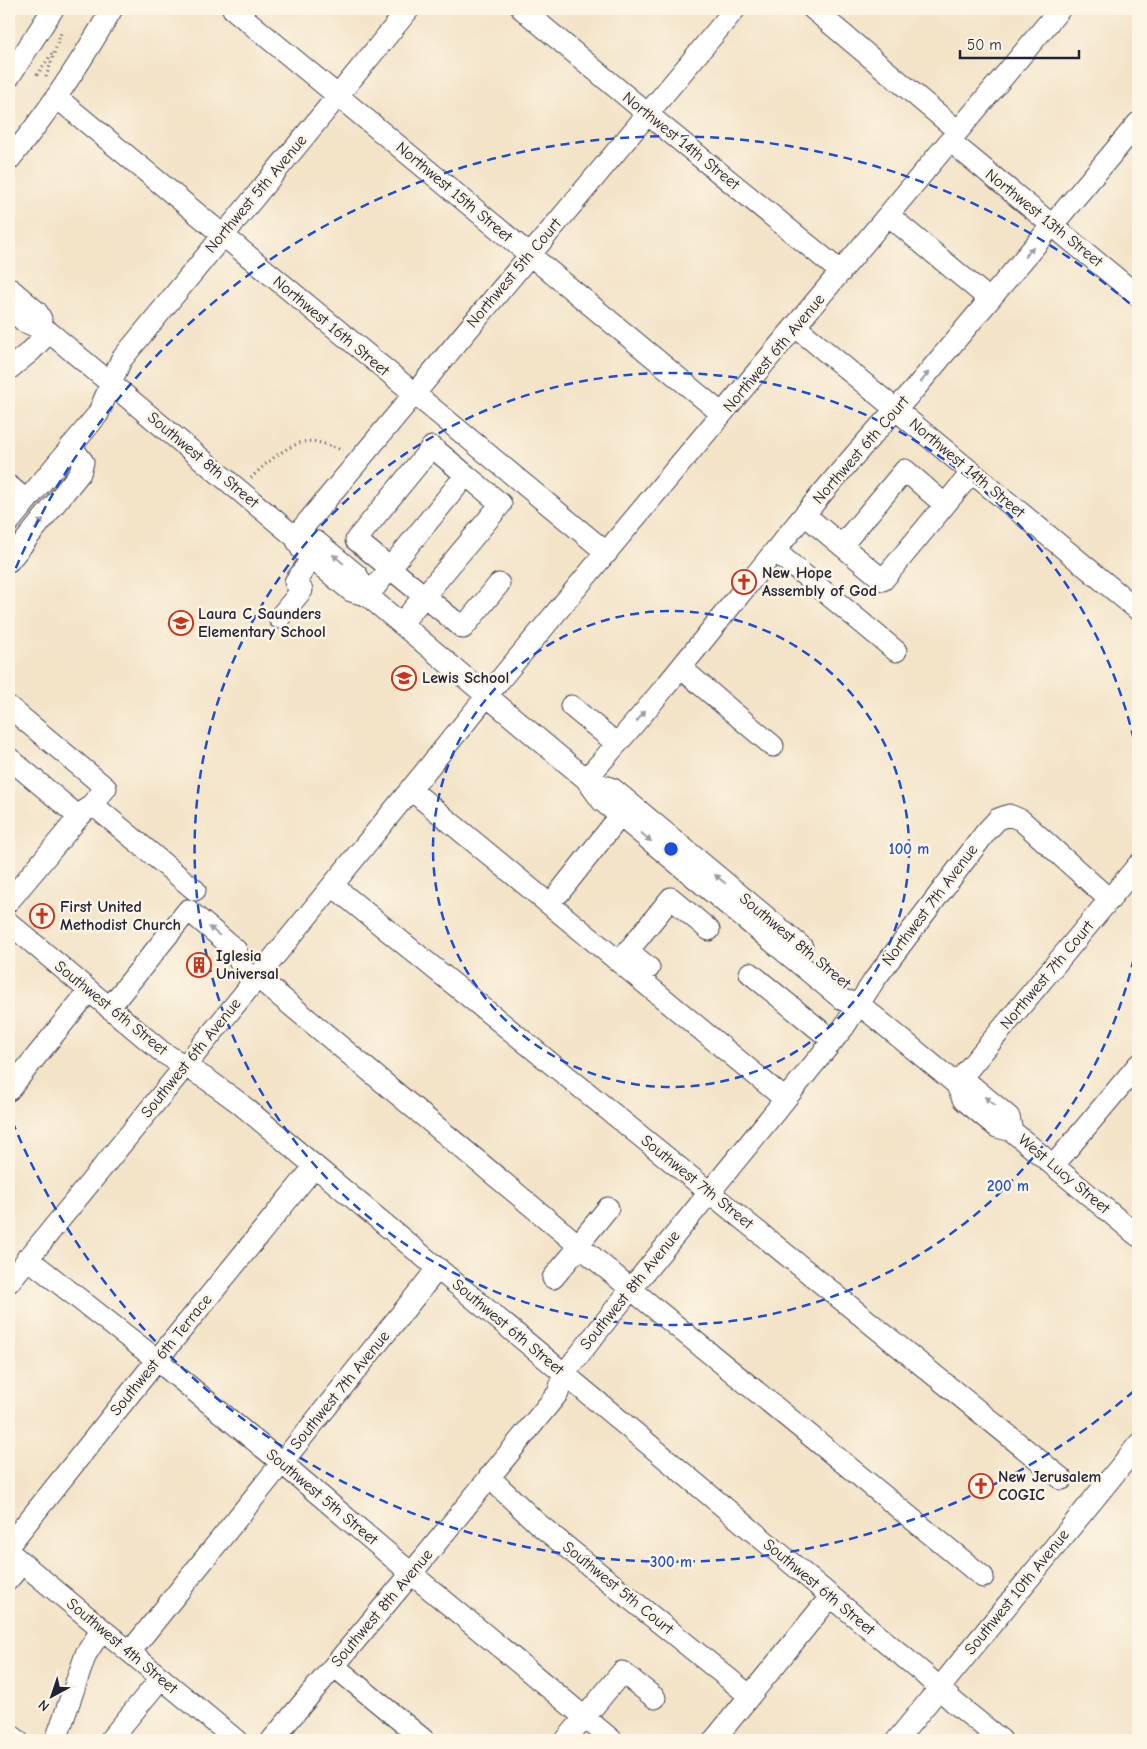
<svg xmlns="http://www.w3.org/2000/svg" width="1147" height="1749" font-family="'Comic Neue',sans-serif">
<rect width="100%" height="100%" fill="#fcf5e5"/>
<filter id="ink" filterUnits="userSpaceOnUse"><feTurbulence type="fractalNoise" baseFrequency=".02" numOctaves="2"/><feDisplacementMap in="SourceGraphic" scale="10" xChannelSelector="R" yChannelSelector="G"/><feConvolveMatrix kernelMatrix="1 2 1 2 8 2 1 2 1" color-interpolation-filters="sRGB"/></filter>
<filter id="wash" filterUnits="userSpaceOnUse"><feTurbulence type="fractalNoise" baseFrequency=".0096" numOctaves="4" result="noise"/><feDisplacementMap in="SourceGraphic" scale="20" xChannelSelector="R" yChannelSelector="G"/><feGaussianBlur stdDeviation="1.12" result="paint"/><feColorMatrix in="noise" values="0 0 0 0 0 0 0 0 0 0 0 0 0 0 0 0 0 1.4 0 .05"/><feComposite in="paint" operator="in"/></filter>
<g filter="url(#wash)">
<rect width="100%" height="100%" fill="#f3e3c7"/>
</g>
<g filter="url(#ink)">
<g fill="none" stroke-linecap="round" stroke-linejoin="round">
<defs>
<path id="minor" d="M233 9 722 414
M522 9 656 121 841 272
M813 9 958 131
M9 77 53 9
M56 97 607 553
M950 141 1138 296
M9 160C48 113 81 62 112 9
M888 215 989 299
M9 288 37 312 41 319
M9 308 25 322 49 332 295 537 302 550 351 591 368 596 586 779 602 801 843 1000 859 1004 956 1084 963 1099 997 1127 1012 1131 1138 1236
M796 327 1138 610
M9 369 31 351 49 332
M9 486 26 500
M805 515 883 580 972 472
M9 522 98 414 121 360 409 9
M295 537 735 9
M295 537 317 542 357 575 368 596
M842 545 905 470 945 505
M775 551 896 651
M9 561 80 473 83 462 71 446
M368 596 390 568 463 628 499 584
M279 618 302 590 295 582 312 558
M401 624 501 504 466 475 390 568 356 540 432 447 466 475
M681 668 773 746
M571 706 617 744
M9 707 106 788 92 804
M9 758 79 817
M586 779C699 654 796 514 912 392L1138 123
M586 779 613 789 802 947
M410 789 785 1099
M333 886 1062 1479
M559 893 620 816
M9 901 79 817 92 804 195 890
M9 923 162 1052 208 1080 238 1102 923 1673 955 1703 1001 1740
M649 968 628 951 671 898 709 930
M750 973 833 1041
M257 977 631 1289 983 1577
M109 1008 188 910 236 950 239 961 252 983
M956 1084 1138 865
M956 1084 973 1087 1009 1117 1012 1131
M9 1090 89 991
M1054 1165 1138 1065
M578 1245 608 1208
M27 1258 157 1360 282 1463 419 1580 612 1740
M553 1278 580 1246
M9 1282 508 670 1060 9
M489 1477 537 1523 750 1696
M9 1545 157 1360 315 1166
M9 1552 236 1740
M9 1579 22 1563
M130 1652 438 1268
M334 1666 424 1740
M9 1734 17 1740
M56 1740 86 1654 102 1629
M110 1740 161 1678
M272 1740 411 1574 558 1393 564 1374 631 1289 844 1027 875 979 986 832 998 819 1009 815 1021 820 1110 900
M566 1740 622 1672 655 1698
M714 1740 831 1596
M897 1740 1138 1445"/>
</defs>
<use href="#minor" stroke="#413f50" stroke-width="23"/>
<path stroke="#413f50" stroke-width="3" stroke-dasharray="1 4" stroke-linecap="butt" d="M37 75 53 52
M46 77 61 33
M251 478C265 464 295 436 317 442 326 444 334 448 343 450"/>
<use href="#minor" stroke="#fff" stroke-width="21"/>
</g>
<defs><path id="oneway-solid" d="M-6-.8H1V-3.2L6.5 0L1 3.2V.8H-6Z" transform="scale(1.25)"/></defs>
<g fill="#9c9ca7">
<use href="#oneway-solid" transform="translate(1029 252) rotate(-49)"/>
<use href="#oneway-solid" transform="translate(925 377) rotate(-50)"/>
<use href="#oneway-solid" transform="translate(39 524) rotate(-51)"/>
<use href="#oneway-solid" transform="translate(338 559) rotate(-140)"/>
<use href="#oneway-solid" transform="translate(641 716) rotate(-50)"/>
<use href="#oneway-solid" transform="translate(646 837) rotate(40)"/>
<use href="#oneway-solid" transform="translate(720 879) rotate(-140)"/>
<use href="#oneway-solid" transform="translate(214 931) rotate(-141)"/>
<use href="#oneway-solid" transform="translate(990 1101) rotate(-141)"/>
</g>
</g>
<g fill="none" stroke="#1d4ed8" stroke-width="2.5" stroke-dasharray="9 6">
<circle cx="671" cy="849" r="238"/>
<path d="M1137 944A476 476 0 1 1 1137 754"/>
<path d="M1134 1391A713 713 0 0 1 10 1116M10 582A713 713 0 0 1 1134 307"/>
</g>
<defs>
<symbol id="church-ring" viewBox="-11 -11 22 22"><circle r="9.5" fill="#fcf5e5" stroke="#c8321e" stroke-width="1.5"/><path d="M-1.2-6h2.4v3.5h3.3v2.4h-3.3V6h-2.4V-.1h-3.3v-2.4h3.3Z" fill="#c8321e"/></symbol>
<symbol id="school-ring" viewBox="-11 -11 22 22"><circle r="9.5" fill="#fcf5e5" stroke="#c8321e" stroke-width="1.5"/><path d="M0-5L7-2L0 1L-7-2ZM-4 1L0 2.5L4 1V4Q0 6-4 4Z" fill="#c8321e"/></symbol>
<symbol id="building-ring" viewBox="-11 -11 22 22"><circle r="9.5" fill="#fcf5e5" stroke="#c8321e" stroke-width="1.5"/><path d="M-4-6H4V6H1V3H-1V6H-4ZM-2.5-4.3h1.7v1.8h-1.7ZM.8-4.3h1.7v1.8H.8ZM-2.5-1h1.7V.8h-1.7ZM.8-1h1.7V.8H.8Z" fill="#c8321e"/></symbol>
</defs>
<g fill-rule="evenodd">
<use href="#church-ring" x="730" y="568" width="28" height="28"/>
<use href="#school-ring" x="167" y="609" width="28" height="28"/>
<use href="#school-ring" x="390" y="664" width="28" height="28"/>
<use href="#church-ring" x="28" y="902" width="28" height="28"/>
<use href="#building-ring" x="185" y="951" width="28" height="28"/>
<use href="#church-ring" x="967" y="1472" width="28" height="28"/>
</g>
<g text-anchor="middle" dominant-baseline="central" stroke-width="5" stroke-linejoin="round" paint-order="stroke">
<g font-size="16" fill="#22223b" stroke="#fcf5e5">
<text transform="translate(681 141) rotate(39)">Northwest 14th Street</text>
<text transform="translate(454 192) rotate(40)">Northwest 15th Street</text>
<text transform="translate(256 194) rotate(-50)">Northwest 5th Avenue</text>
<text transform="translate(1044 218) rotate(39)">Northwest 13th Street</text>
<text transform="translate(514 273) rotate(-50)">Northwest 5th Court</text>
<text transform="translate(331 326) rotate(40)">Northwest 16th Street</text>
<text transform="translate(774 353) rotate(-50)">Northwest 6th Avenue</text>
<text transform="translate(861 450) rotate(-49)">Northwest 6th Court</text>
<text transform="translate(203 460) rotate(40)">Southwest 8th Street</text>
<text transform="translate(967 468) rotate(40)">Northwest 14th Street</text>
<text transform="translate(930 905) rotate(-53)">Northwest 7th Avenue</text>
<text transform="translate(795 941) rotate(40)">Southwest 8th Street</text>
<text transform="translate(1047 975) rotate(-50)">Northwest 7th Court</text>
<text transform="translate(111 1008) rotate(39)">Southwest 6th Street</text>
<text transform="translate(191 1058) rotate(-51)">Southwest 6th Avenue</text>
<text transform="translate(1064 1174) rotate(40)">West Lucy Street</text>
<text transform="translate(697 1182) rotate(39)">Southwest 7th Street</text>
<text transform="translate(630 1290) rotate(-51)">Southwest 8th Avenue</text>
<text transform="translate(508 1327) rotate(40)">Southwest 6th Street</text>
<text transform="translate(161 1355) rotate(-51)">Southwest 6th Terrace</text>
<text transform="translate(340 1390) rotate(-51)">Southwest 7th Avenue</text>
<text transform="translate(322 1497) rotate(40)">Southwest 5th Street</text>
<text transform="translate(819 1587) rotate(40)">Southwest 6th Street</text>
<text transform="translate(618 1588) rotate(39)">Southwest 5th Court</text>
<text transform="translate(1017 1592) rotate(-51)">Southwest 10th Avenue</text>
<text transform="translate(382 1608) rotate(-50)">Southwest 8th Avenue</text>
<text transform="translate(122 1646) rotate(40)">Southwest 4th Street</text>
</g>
<g font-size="16" font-weight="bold" fill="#22223b" stroke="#fcf5e5" text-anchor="start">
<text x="762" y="573">New Hope<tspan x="762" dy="18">Assembly of God</tspan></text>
<text x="198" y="614">Laura C Saunders<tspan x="198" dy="18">Elementary School</tspan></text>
<text x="422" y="678">Lewis School</text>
<text x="60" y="907">First United<tspan x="60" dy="18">Methodist Church</tspan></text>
<text x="216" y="956">Iglesia<tspan x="216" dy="18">Universal</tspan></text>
<text x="998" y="1477">New Jerusalem<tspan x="998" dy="18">COGIC</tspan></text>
</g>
</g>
<circle cx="671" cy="849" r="8" fill="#1d4ed8" stroke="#fcf5e5" stroke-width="2.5"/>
<g font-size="15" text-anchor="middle" font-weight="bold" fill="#1d4ed8" stroke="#fcf5e5" stroke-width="5" stroke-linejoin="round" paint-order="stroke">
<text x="909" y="854">100 m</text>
<text x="1008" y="1191">200 m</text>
<text x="671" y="1567">300 m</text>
</g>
<rect width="1147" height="1749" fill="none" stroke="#fcf5e5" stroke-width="30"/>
<g transform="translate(52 1696) rotate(220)" stroke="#fcf5e5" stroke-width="4" paint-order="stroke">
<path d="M0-4L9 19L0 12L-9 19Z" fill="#22223b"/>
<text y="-8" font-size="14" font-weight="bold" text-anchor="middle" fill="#22223b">N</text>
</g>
<path d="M960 50v8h119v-8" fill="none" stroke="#22223b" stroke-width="2.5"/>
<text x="967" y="50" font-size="15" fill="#22223b" stroke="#fcf5e5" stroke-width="4" paint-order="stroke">50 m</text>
</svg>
